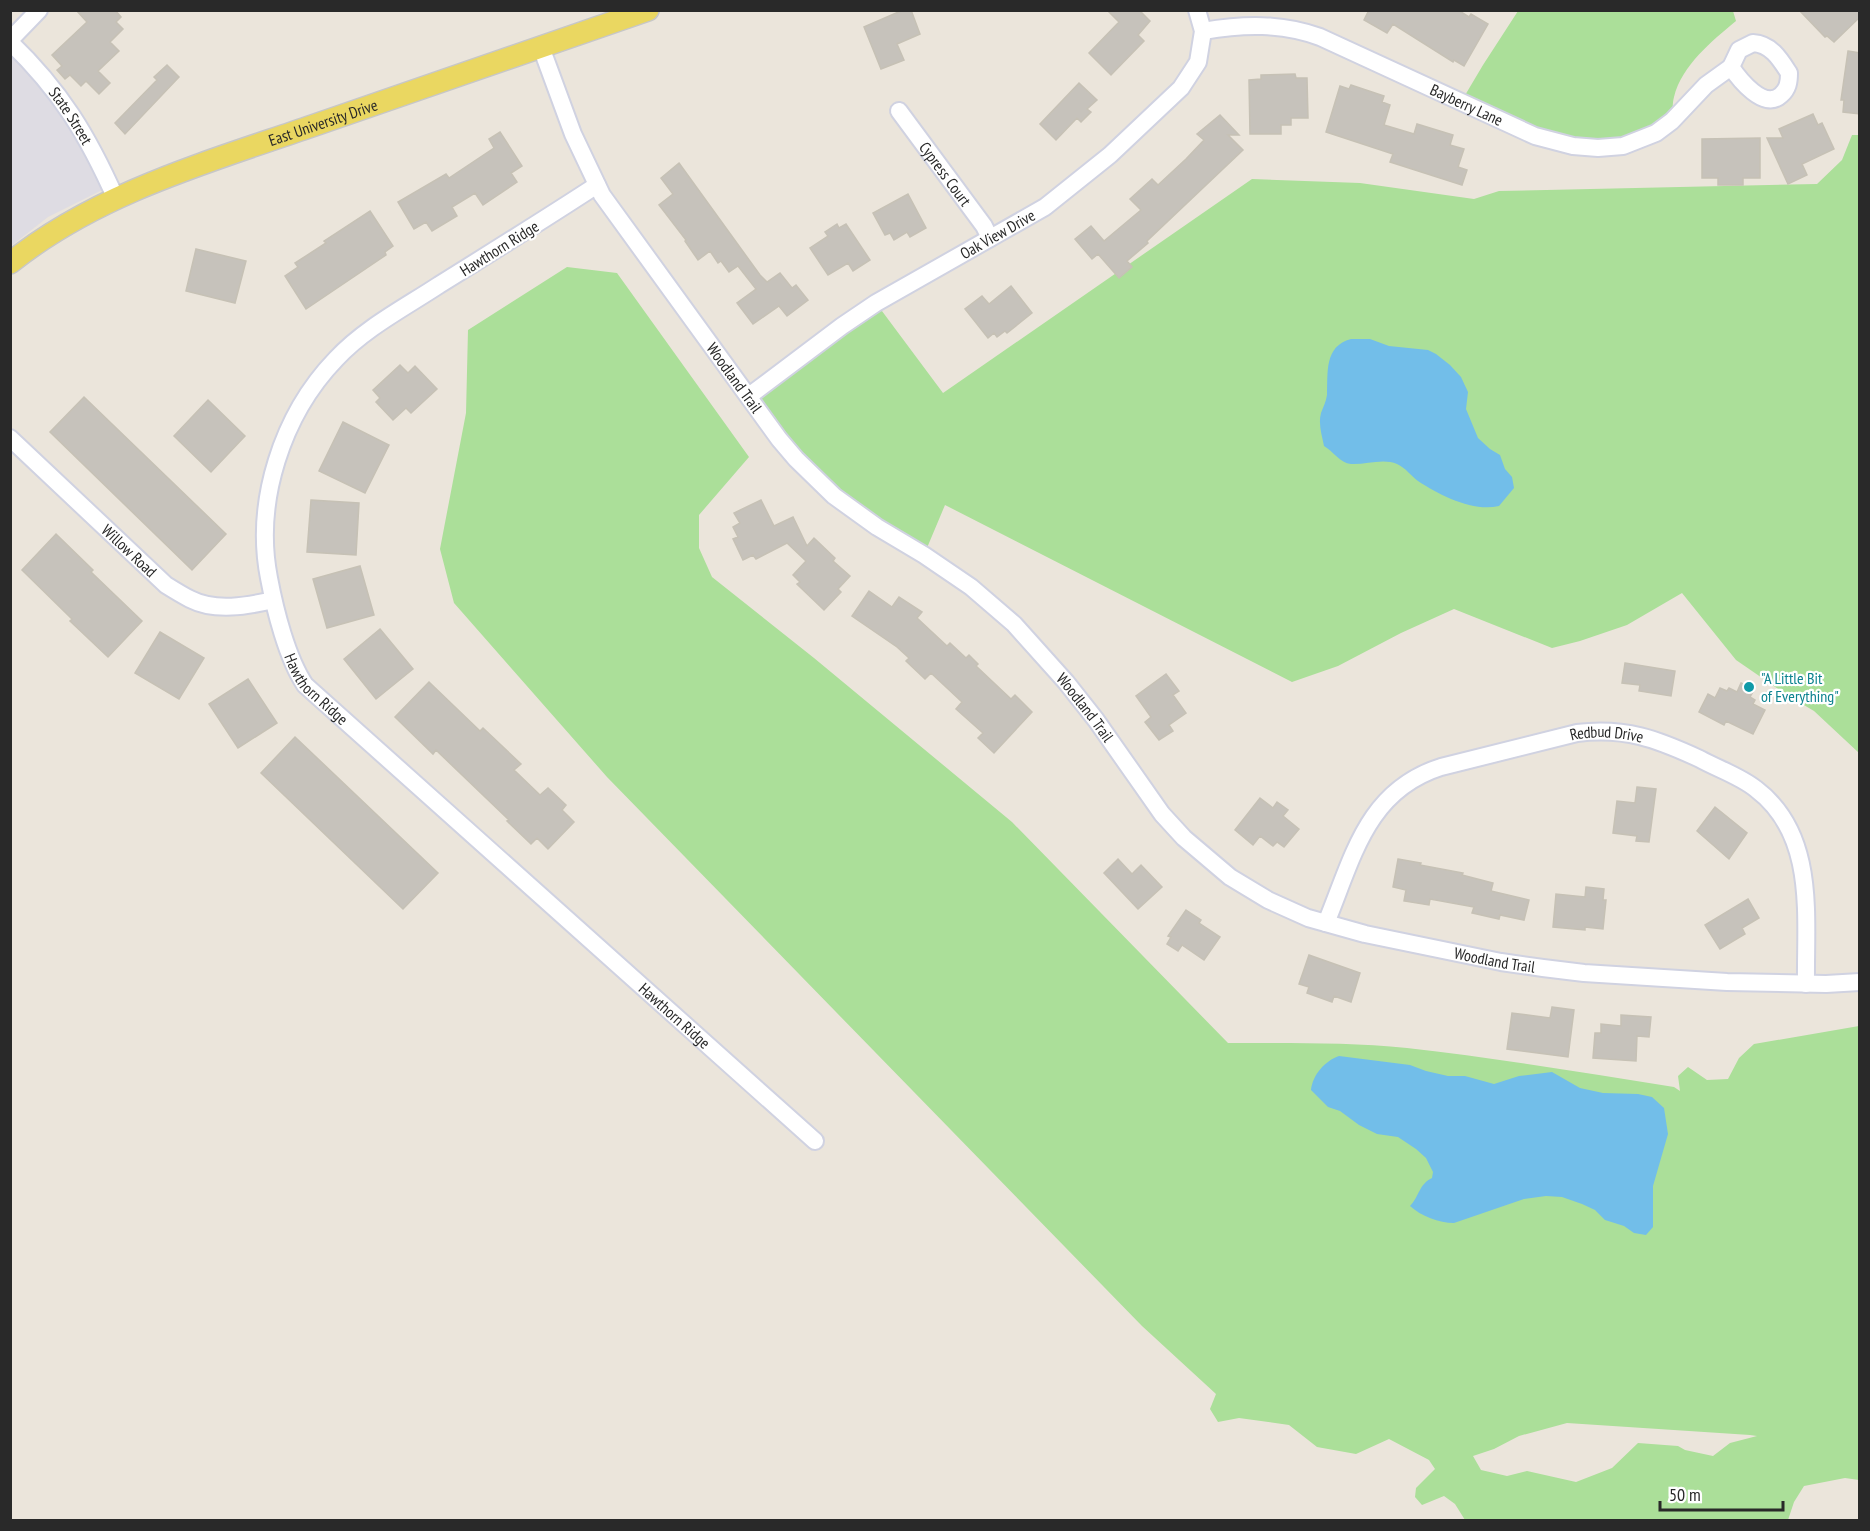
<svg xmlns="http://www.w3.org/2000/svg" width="1870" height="1531" font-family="'PT Sans Narrow',sans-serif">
<rect width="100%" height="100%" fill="#ebe5db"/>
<path fill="#dedce3" d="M10 42 28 59 110 186 48 217 11 246Z"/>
<path fill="#abdf99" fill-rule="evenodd" d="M1518 11H1733L1736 21C1712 41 1682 65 1674 97 1672 104 1673 113 1672 121L1598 148 1547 140 1461 102 1483 65Z
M1852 135H1859V753L1814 711 1787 695 1736 660 1682 593 1627 625 1580 641 1552 648 1454 609 1401 633 1338 666 1292 682 945 505 924 555 855 512 749 396 876 303 943 393 1252 179 1360 183 1474 199 1499 191 1817 184 1842 160Z
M567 267 617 273 749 457 699 515V548L712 577 814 658 1012 822 1228 1043C1288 1043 1348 1042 1407 1048 1496 1058 1585 1073 1674 1087L1680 1091 1678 1076 1688 1067 1707 1080 1728 1079 1739 1058 1754 1044 1859 1026V1480L1845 1478 1804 1486 1794 1502 1788 1520H1465L1455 1504 1444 1496 1422 1505 1415 1497 1416 1488 1435 1469 1429 1460 1389 1439 1356 1454 1317 1447 1289 1425 1239 1418 1218 1422 1210 1409 1216 1394 1142 1326 607 777 454 603 440 549 466 413 468 330ZM1567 1423 1750 1435 1757 1436 1730 1443 1713 1456 1685 1450 1678 1446 1638 1443 1612 1468 1576 1482 1527 1471 1507 1476 1481 1470 1473 1456 1494 1449 1519 1436Z"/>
<path fill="#72bee9" d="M1351 339H1370L1389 346 1428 350 1436 354 1450 365 1461 377 1468 392 1466 409 1478 438 1490 449 1500 455 1505 469 1512 477 1514 488 1499 506C1473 512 1441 496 1418 481 1411 476 1406 468 1397 464 1383 458 1365 465 1351 464 1340 463 1333 451 1324 446 1322 436 1318 424 1321 413 1323 407 1326 402 1327 395 1328 373 1324 346 1351 339Z
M1339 1056 1410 1065 1426 1071 1448 1076H1465L1494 1084 1519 1076 1552 1072 1580 1088 1603 1093 1638 1094 1652 1097 1664 1108 1668 1134 1653 1186V1227L1646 1235 1634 1233 1624 1226 1605 1220 1595 1210 1582 1204 1562 1197 1546 1196 1524 1199 1454 1223C1439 1223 1421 1216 1410 1206 1419 1197 1419 1184 1432 1178L1433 1172 1426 1158 1416 1149 1398 1137 1377 1134 1359 1125 1340 1111 1328 1107 1311 1090C1313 1074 1325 1061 1339 1056Z"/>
<path fill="#c6c2bb" stroke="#c6c1b5" stroke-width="1.5" d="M76 10H115L121 17 116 22 123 29 110 42 119 51 98 71 110 83 99 94 86 81 81 86 70 75 65 79 57 70 62 66 52 55 87 22Z
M903 10H911L920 34 897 44 904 60 881 69 864 27Z
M1107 10H1139L1150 21 1138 35 1144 41 1111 75 1089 53 1119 22Z
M1369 10H1458L1469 17 1471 14 1488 24 1464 66 1454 60 1453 62 1393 24 1387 33 1364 20Z
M1799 10H1860V17L1834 42 1827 36 1825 37Z
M1848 51 1860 53V114L1843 112 1844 100H1841Z
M167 65 179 77 125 134 115 123 157 80 154 77Z
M1295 74 1296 78H1307L1308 118H1291V125H1281V134H1250L1249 80 1261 79V75Z
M1079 83 1097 100 1087 109 1091 112 1081 122 1077 118 1056 140 1040 124Z
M1351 85 1384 96 1382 102 1390 105 1384 125 1414 134 1417 124 1453 135 1450 145 1464 149 1458 167 1467 170 1462 185 1390 162 1393 154 1326 132 1340 86 1349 89Z
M1813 114 1818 125 1822 123 1834 149 1802 164 1807 175 1788 184 1767 138H1783L1779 129Z
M1220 115 1239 135H1228L1243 150 1147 241 1148 243 1127 261 1132 267 1119 278 1098 254 1092 259 1075 239 1091 226 1104 241 1141 210 1130 199 1152 179 1158 185 1186 159 1204 140 1197 134Z
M500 132 522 166 511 173 517 182 483 205 475 193 452 207 457 216 432 231 426 222 414 229 398 202 446 174 449 178 494 148 489 139Z
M1760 138V178H1743V185H1718V178H1702V139Z
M679 163 760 275 767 282 780 273 792 288 796 285 808 300 787 316 779 306 753 324 737 303 756 289 738 266 729 272 721 261 718 263 710 251 698 260 685 241 686 240 659 205 673 194 661 178Z
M908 194 926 228 910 237 907 232 894 240 890 233 885 235 873 213Z
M370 211 393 246 385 252 386 255 306 309 285 276 298 267 295 263 326 243 324 241Z
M837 224 839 228 846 224 870 260 853 271 848 263 828 275 810 248 828 236 825 232Z
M196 249 246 261 235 303 186 291Z
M1011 286 1032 313 1007 333 1005 331 997 337 994 333 988 338 965 309 982 296 989 304Z
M400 365 408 373 415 366 437 389 411 413 406 408 393 420 376 402 380 398 373 390Z
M84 397 226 534 192 570 50 432Z
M208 400 245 436 211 472 174 436Z
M343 422 389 445 365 493 319 471Z
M311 500 359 503 356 555 307 552Z
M761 500 774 526 793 517 807 546 814 538 835 558 833 561 850 576 838 589 841 592 824 610 797 584 800 582 793 575 806 561 787 543 756 559 753 555 743 560 733 539 738 537 733 527 740 523 734 513Z
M56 534 93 570 91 572 142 621 108 657 70 621 72 619 22 570Z
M360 566 374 615 327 628 313 579Z
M869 591 892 607 899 597 922 612 917 618 947 646 950 643 966 658 969 655 978 664 976 666 1011 699 1015 695 1032 712 994 753 978 738 983 733 956 709 962 702 931 673 925 679 906 661 909 658 897 647 852 616Z
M380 629 413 669 376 699 344 659Z
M160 632 204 658 179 699 135 673Z
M1625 663 1675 671 1671 696 1639 691 1640 685 1622 683Z
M1166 674 1179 691 1173 695 1186 713 1169 725 1173 731 1159 740 1145 722 1151 717 1136 696Z
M248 679 277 723 238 748 209 704Z
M429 682 480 731 483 728 521 764 514 770 540 795 548 788 566 805 562 810 574 822 548 849 537 838 531 844 507 821 509 820 436 750 433 754 395 717Z
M1741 683 1754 690 1750 697 1755 700 1753 704 1765 710 1753 734 1726 721 1724 725 1699 712 1708 694 1715 698 1720 688 1727 691 1729 688 1737 692Z
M295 737 438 873 403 909 261 773Z
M1637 787 1656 789 1649 842 1636 841 1637 836 1613 833 1617 801 1635 803Z
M1260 798 1273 808 1277 802 1288 810 1283 816 1299 829 1284 847 1277 842 1273 846 1260 836 1253 845 1235 830Z
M1715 807 1747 833 1729 859 1697 831Z
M1118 859 1132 874 1141 865 1162 887 1138 909 1104 873Z
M1398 859 1421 863 1420 865 1463 873 1462 875 1493 883 1491 891 1529 900 1524 920 1500 915 1499 919 1472 913 1474 907 1430 899 1429 905 1404 901 1406 890 1393 887Z
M1586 887 1604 889 1603 900H1606L1603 929 1585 927V930L1553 927 1556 894 1585 897Z
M1748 899 1759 918 1742 928 1745 934 1720 949 1705 925Z
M1186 910 1201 920 1199 923 1220 937 1204 960 1182 945 1178 951 1167 944 1171 937 1168 936Z
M1309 955 1360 973 1351 1002 1334 996 1332 1002 1307 993 1309 987 1299 984Z
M1552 1007 1574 1010 1568 1057 1507 1049 1512 1013 1550 1018Z
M1621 1015 1651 1017 1649 1037 1637 1036 1636 1061 1593 1058 1595 1033H1601V1024L1621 1026Z"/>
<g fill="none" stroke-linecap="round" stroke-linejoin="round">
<defs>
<g id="minor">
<path id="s1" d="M1203 31C1244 24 1282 23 1320 37L1535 136 1573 146 1598 148 1623 146 1656 133 1672 121 1706 85 1731 67"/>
<path d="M10 40 39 10"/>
<path id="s2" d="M10 42C61 91 88 136 116 199"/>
<path d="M1753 43C1771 44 1780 59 1789 73 1789 82 1788 89 1781 95 1764 111 1739 79 1731 67L1739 50Z"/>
<path id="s3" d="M541 47 573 134 602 195 779 439 796 459 834 496 877 527 924 555 971 587 1014 624 1066 682 1096 720 1162 814 1184 838 1230 877 1268 900 1308 918 1365 934 1501 962 1543 968 1584 973 1727 982 1826 984 1860 982"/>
<path id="s4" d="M899 111 984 226 990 238"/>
<path id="s5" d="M597 185C545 219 492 252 439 285 404 308 365 328 336 359 282 415 254 502 269 578 275 610 287 658 305 685L815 1141"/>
<path id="s6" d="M749 396 842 326 876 303 1045 207 1110 155 1181 88 1198 62 1203 31 1197 10"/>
<path id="s7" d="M10 438 166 585C174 590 182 595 190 599 215 612 248 606 273 600"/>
<path id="s8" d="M1326 923C1353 858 1366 791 1441 767L1577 733C1625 727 1657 739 1700 759 1718 769 1740 776 1756 789 1817 835 1805 917 1806 984"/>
</g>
<g id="major">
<path id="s9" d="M10 263C97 193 208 162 312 126 424 88 536 49 648 10"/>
</g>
</defs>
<use href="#minor" stroke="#d0d2e1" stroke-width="20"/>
<use href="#major" stroke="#c7c7c7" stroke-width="24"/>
<use href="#minor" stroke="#fff" stroke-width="16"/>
<use href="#major" stroke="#ead761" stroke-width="21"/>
</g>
<circle fill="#0f9aa8" stroke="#fff" stroke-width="2" cx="1749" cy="687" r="6"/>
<g text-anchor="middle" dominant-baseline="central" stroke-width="4.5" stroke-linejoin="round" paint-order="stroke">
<g font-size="16" fill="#292929" stroke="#fff">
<text stroke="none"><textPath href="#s1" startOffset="280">Bayberry Lane</textPath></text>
<text stroke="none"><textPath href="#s2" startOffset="96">State Street</textPath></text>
<text stroke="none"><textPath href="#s9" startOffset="345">East University Drive</textPath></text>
<text stroke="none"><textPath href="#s4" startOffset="78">Cypress Court</textPath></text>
<text stroke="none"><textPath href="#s6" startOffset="297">Oak View Drive</textPath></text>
<text transform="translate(499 248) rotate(-32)">Hawthorn Ridge</text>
<text stroke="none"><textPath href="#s3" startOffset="386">Woodland Trail</textPath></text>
<text stroke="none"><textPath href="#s7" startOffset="164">Willow Road</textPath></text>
<text stroke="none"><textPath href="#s5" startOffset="675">Hawthorn Ridge</textPath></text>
<text stroke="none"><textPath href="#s3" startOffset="872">Woodland Trail</textPath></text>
<text stroke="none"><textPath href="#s8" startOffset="372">Redbud Drive</textPath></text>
<text stroke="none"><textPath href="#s3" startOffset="1376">Woodland Trail</textPath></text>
<text stroke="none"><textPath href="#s5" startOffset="1161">Hawthorn Ridge</textPath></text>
</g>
<g font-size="16" fill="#0d838f" stroke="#fff" text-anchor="start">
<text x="1761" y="678">"A Little Bit<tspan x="1761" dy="18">of Everything"</tspan></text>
</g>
</g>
<rect width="1870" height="1531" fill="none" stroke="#292929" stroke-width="24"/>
<path d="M1660 1501v9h123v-9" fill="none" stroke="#292929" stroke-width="3"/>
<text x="1669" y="1501" font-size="18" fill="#292929" stroke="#ffffff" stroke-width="4.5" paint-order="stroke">50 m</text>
</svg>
